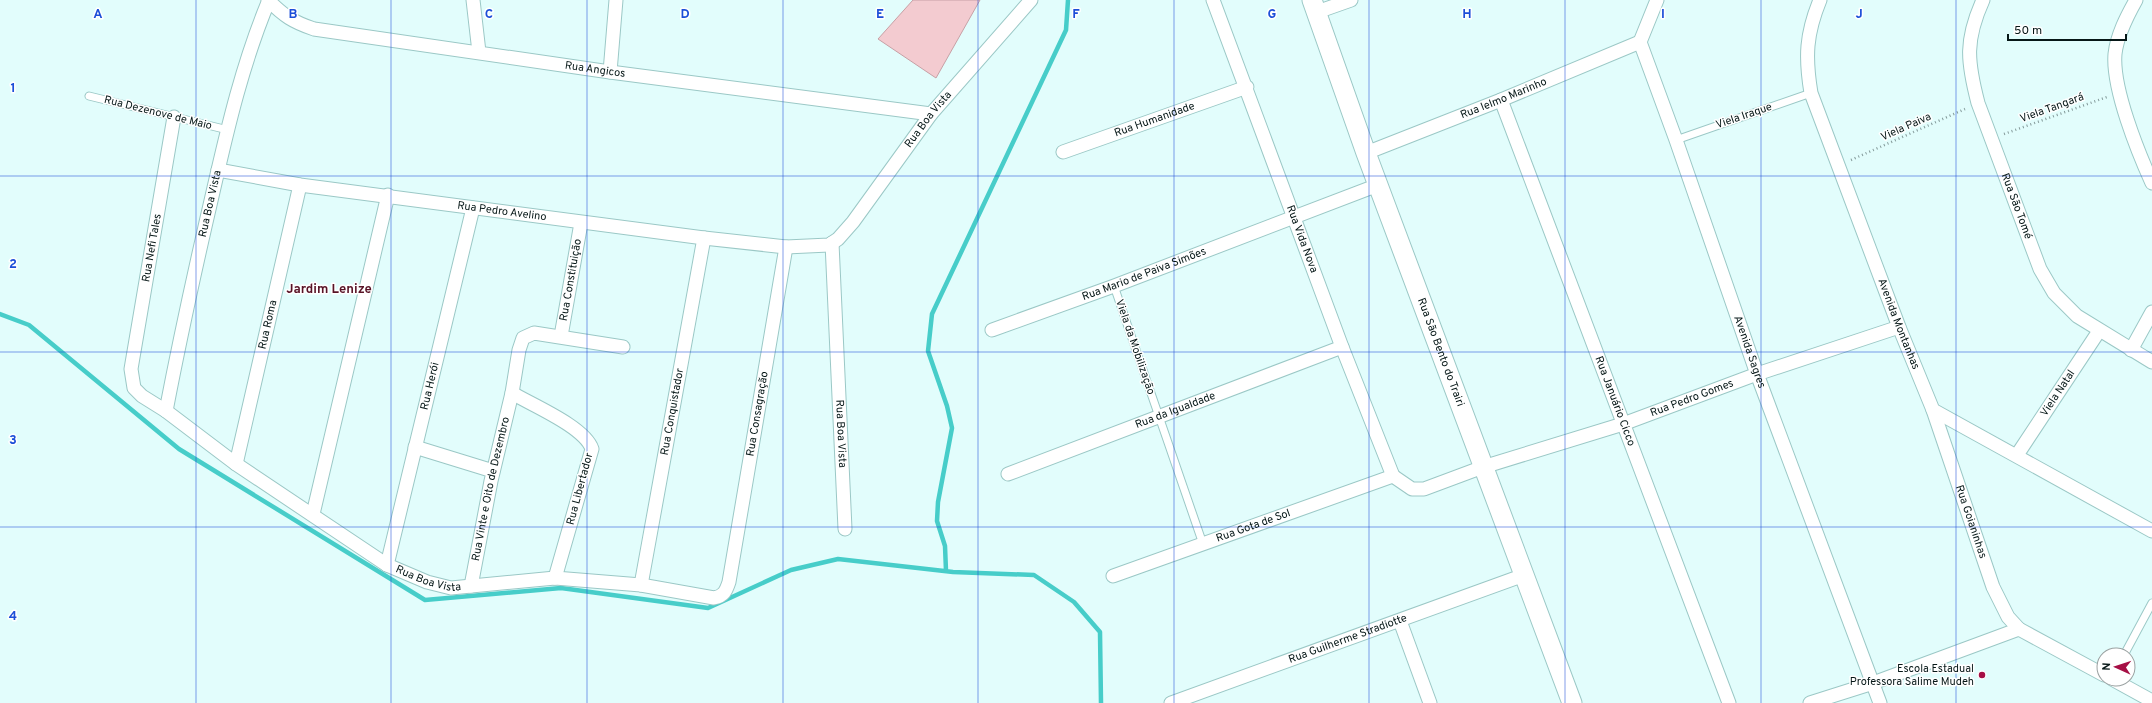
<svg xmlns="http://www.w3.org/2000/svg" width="2152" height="703" font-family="Overpass,sans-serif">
<rect width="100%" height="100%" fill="#e2fdfc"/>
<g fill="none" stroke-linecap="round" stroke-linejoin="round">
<path stroke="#47cdc9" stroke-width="4.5" d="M0 314 29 325 179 449 425 600 561 588 708 608 791 570 838 559 953 572 1034 575 1074 602 1100 632 1101 703
M946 571 945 546 937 521 938 502 952 428 947 406 928 351 932 314 1066 30 1068 0"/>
</g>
<path fill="#f3cbd0" stroke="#c7a0a5" d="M913 0H980L936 78 878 39Z"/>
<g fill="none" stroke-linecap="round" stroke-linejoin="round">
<defs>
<path id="lane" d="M89 96 228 130
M1676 140 1811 93
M1114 286 1203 544
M2124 655 2152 603"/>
<g id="street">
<path id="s1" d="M268 0C284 16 293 22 314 29L610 72 931 114"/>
<path d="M473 0 479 52"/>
<path id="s2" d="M1213 0 1342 347 1393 476"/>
<path id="s3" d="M1657 0 1640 42 1676 140 1757 374 1880 703"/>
<path id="s4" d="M1820 0C1806 34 1805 57 1811 93L1899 327 1933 410 2152 531"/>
<path id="s5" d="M1983 0C1965 40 1967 61 1978 103L2040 269 2054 293 2077 316 2152 362"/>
<path d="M2136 0C2127 16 2117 35 2115 54 2112 88 2138 152 2152 183"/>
<path d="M1317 12 1351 0"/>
<path d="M610 72 616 0"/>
<path id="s6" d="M1501 100 1729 703"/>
<path id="s7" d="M174 117 131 369 134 388 142 396 166 411 236 464 387 565 427 582 451 588 555 578 641 585 714 598C724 596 726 591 729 582L786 247"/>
<path id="s8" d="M1063 152 1247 87"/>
<path id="s9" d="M1366 153 1501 100 1640 42"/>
<path id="s10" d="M218 170 300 185 704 238 786 247 829 245 838 239 853 222 931 114 1031 0"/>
<path id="s11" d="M832 243 845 529"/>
<path id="s12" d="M992 330 1114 286 1378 185"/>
<path id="s13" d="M561 336 581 223"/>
<path d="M2131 350 2152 312"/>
<path d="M512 393C532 405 585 427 592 449L555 578"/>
<path id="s14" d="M1933 410 1993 587 2008 617 2019 629"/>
<path id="s15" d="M166 411C180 338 196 265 213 192 228 126 243 62 269 0"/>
<path d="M415 447 493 471"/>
<path id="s16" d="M2017 455 2099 331"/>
<path id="s17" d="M236 464 300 185"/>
<path id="s18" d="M1008 474 1342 347"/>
<path id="s19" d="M1393 476 1412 489H1424L1483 467 1623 424 1757 374 1899 327"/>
<path d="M313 514 388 195"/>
<path id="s20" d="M387 565 473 208"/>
<path id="s21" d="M1113 576 1393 476"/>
<path id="s22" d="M641 585 704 238"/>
<path id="s23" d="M471 586 491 481 512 393 519 350 523 338 534 333 623 347"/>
<path d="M1400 621 1430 703"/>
<path d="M2112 679 2152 701"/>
<path id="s24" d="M1171 703 1524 575"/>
<path d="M1810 703 1873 683 2019 629 2104 675"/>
</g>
<g id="secondary">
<path id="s25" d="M1312 0 1366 153 1572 703"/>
</g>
</defs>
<use href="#lane" stroke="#9bc8c6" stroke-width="9"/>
<use href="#street" stroke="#9bc8c6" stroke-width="15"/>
<use href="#secondary" stroke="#9bc8c6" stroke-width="21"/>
<path stroke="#849a9a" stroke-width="2.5" stroke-dasharray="1 3" stroke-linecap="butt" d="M2004 134 2107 97
M1851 160 1965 109"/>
<use href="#lane" stroke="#fff" stroke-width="7"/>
<use href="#street" stroke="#fff" stroke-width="13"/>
<use href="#secondary" stroke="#fff" stroke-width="19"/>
</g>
<path fill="none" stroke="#1d4ed8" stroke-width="1" stroke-opacity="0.55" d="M196 0V703M391 0V703M587 0V703M783 0V703M978 0V703M1174 0V703M1369 0V703M1565 0V703M1761 0V703M1956 0V703M0 176H2152M0 352H2152M0 527H2152"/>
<circle fill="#a60f45" stroke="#fff" stroke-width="1.5" cx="1982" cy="675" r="4"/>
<g text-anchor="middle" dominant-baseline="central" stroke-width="3" stroke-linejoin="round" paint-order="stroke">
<g font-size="11" fill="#061717" stroke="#fff">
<text stroke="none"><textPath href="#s1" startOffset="339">Rua Angicos</textPath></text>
<text stroke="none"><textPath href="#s9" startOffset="148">Rua Ielmo Marinho</textPath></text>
<text transform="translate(2052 108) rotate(-20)">Viela Tangará</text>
<text transform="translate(158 113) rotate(14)">Rua Dezenove de Maio</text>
<text transform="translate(1744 116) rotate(-19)">Viela Iraque</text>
<text stroke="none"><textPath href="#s10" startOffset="777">Rua Boa Vista</textPath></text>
<text stroke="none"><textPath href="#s8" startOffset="97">Rua Humanidade</textPath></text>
<text transform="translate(1906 127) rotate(-24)">Viela Paiva</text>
<text stroke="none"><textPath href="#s15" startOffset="212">Rua Boa Vista</textPath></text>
<text stroke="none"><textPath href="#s5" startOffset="216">Rua São Tomé</textPath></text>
<text stroke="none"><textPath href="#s10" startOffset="287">Rua Pedro Avelino</textPath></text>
<text stroke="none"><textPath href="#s2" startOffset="255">Rua Vida Nova</textPath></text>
<text transform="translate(152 248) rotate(-80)">Rua Nefi Tales</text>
<text stroke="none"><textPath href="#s12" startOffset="162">Rua Mario de Paiva Simões</textPath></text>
<text stroke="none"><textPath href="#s13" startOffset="57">Rua Constituição</textPath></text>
<text stroke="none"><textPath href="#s17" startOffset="143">Rua Roma</textPath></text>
<text stroke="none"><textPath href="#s4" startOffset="342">Avenida Montanhas</textPath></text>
<text transform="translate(1135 347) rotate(71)">Viela da Mobilização</text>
<text stroke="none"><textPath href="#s25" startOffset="375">Rua São Bento do Trairi</textPath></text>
<text stroke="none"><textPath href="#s3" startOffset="374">Avenida Sagres</textPath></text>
<text stroke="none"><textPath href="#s20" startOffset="184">Rua Herói</textPath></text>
<text stroke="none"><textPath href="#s16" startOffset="74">Viela Natal</textPath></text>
<text stroke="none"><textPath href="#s19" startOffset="318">Rua Pedro Gomes</textPath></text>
<text stroke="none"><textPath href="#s6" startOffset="322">Rua Januário Cicco</textPath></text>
<text stroke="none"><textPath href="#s18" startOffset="179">Rua da Igualdade</textPath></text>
<text stroke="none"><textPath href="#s22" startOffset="176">Rua Conquistador</textPath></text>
<text stroke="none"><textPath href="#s7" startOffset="1111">Rua Consagração</textPath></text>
<text stroke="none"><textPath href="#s11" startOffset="191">Rua Boa Vista</textPath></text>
<text transform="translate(580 489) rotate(-75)">Rua Libertador</text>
<text stroke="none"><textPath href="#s23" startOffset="99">Rua Vinte e Oito de Dezembro</textPath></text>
<text stroke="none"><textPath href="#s14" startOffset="118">Rua Goianinhas</textPath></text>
<text stroke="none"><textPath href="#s21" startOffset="149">Rua Gota de Sol</textPath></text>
<text stroke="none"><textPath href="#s7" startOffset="628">Rua Boa Vista</textPath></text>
<text stroke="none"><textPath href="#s24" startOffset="188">Rua Guilherme Stradiotte</textPath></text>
</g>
<g font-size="11" fill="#061717" stroke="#fff" text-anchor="end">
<text x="1974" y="669">Escola Estadual<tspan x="1974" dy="13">Professora Salime Mudeh</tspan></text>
</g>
<g font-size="13" font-weight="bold" fill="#581326" stroke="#fff">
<text x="329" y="290">Jardim Lenize</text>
</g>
</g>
<g font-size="13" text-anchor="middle" font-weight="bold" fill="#1d4ed8" stroke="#fff" stroke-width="3" stroke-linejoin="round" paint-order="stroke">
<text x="98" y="18">A</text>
<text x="293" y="18">B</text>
<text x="489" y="18">C</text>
<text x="685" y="18">D</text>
<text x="880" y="18">E</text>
<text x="1076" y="18">F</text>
<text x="1272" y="18">G</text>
<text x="1467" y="18">H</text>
<text x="1663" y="18">I</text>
<text x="1859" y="18">J</text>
<text x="13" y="92">1</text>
<text x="13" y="268">2</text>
<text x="13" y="444">3</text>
<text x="13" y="620">4</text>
</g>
<g transform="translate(2116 667) rotate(273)"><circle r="19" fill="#ffffff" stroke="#9ba2a2"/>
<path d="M0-3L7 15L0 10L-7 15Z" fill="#a60f45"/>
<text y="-6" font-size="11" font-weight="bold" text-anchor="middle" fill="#061717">N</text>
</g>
<path d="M2008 34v6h118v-6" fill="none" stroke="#061717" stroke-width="2"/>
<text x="2014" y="34" font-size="12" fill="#061717" stroke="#ffffff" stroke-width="3" paint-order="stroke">50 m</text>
</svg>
